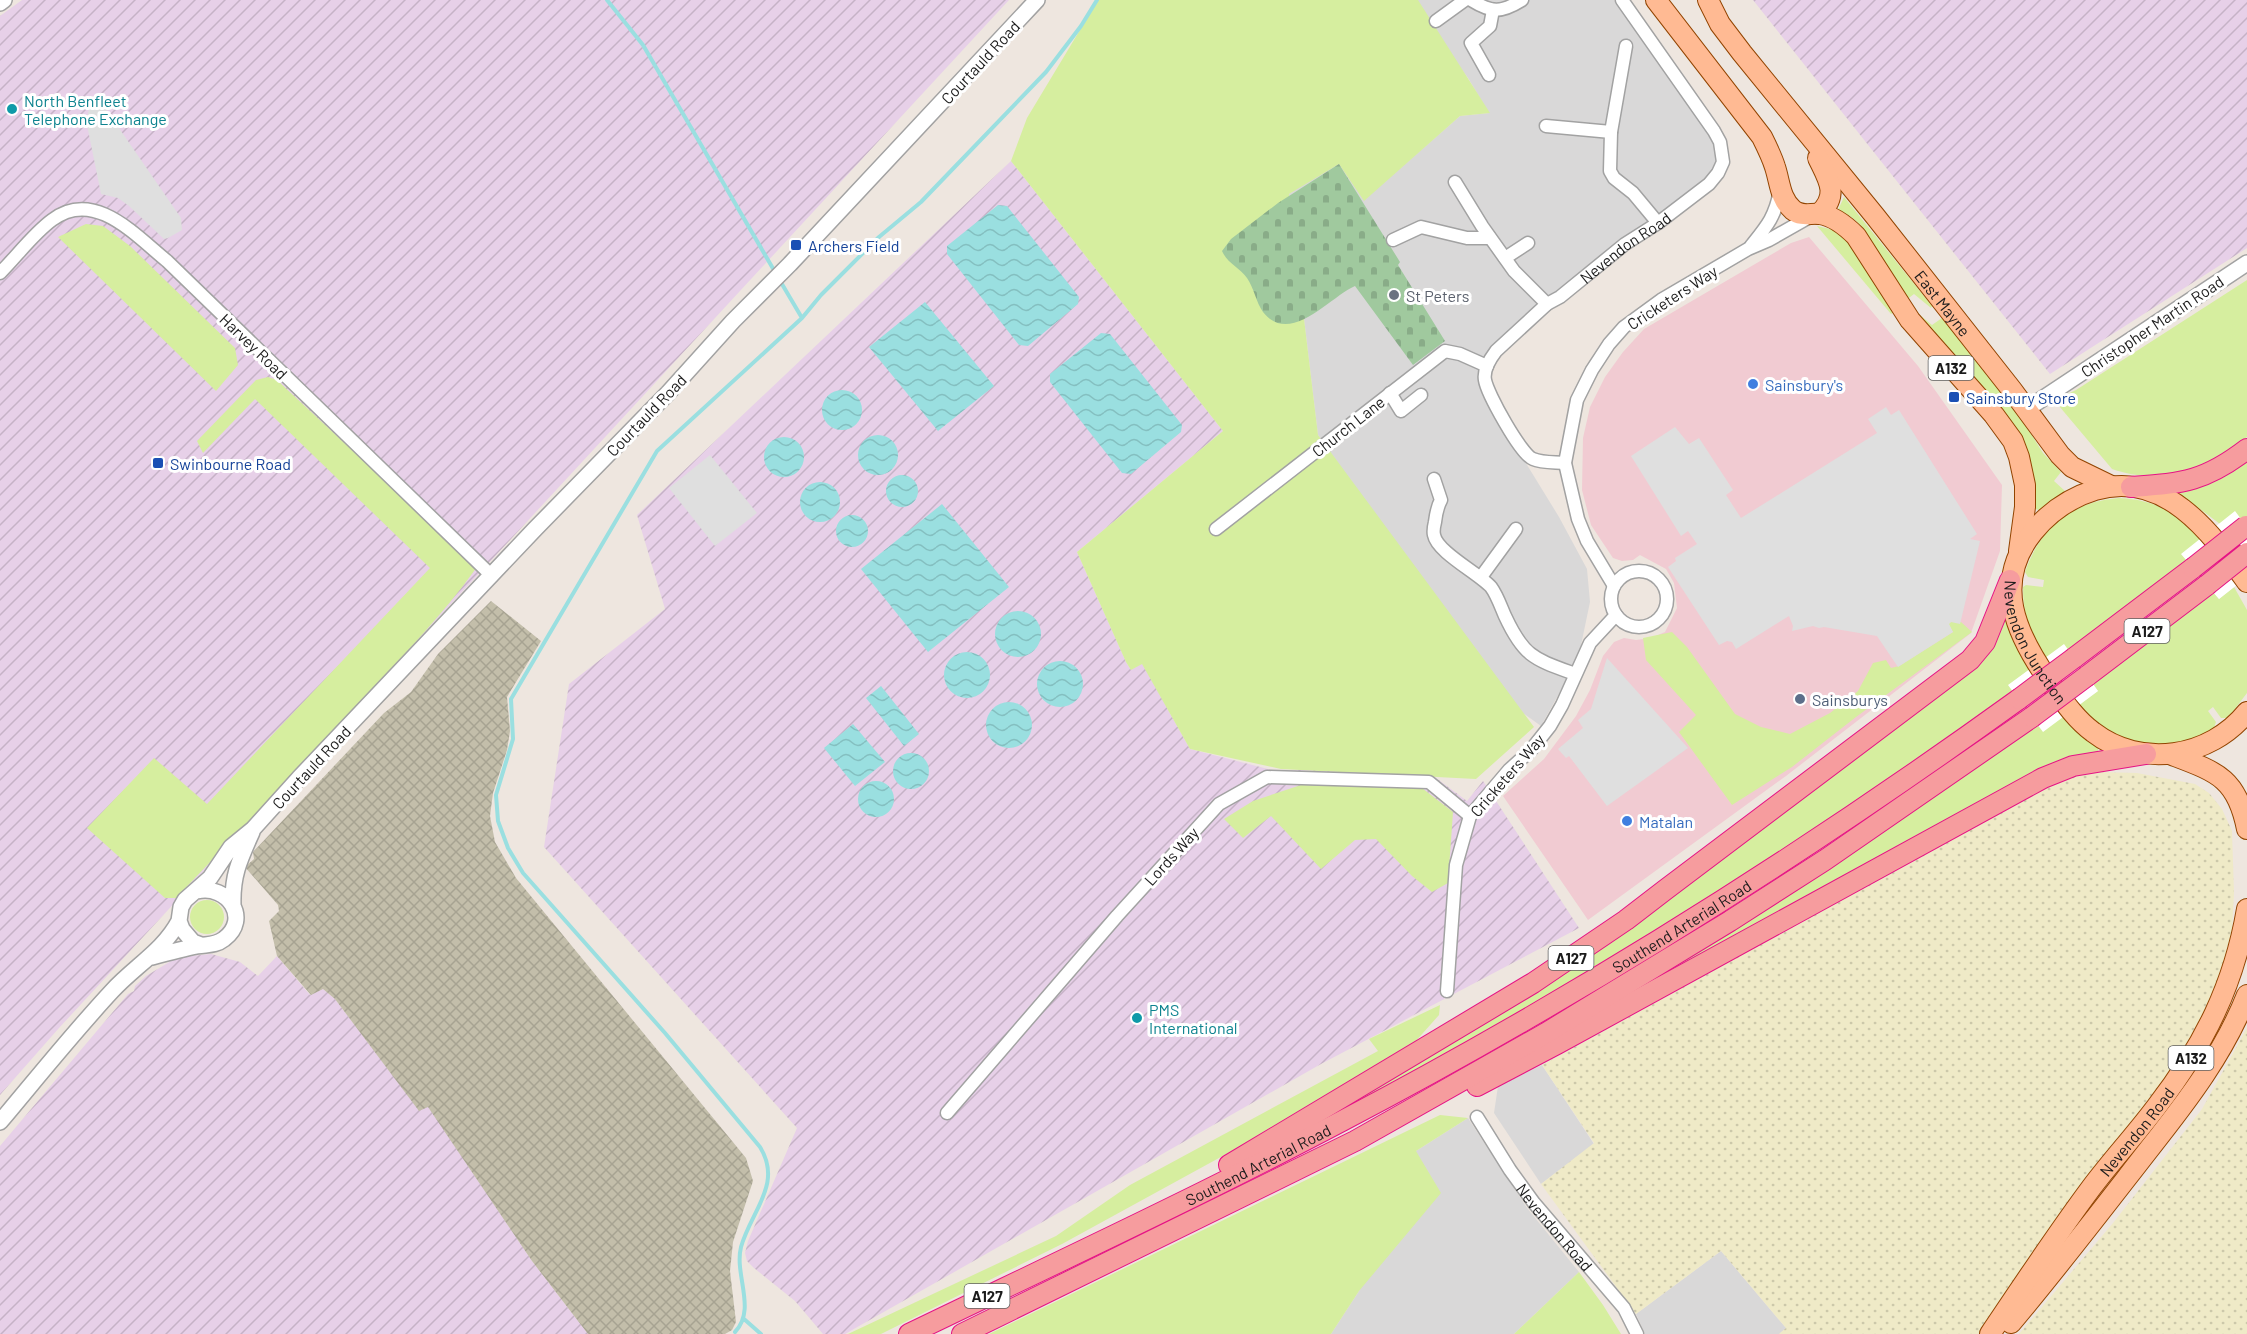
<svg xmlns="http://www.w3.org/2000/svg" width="2247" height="1334" font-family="Barlow,sans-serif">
<defs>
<pattern id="industrial-furrows" width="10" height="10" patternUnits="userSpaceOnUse" patternTransform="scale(1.5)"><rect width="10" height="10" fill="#e7d0e8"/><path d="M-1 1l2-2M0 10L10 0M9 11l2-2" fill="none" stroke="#c6b2c6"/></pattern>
<pattern id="construction-cross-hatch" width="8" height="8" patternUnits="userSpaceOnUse" patternTransform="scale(1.5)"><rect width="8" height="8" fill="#c3beaa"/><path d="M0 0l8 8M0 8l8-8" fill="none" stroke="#a7a392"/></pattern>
<pattern id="farmland-dots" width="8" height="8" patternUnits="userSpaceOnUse" patternTransform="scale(1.5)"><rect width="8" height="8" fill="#efeac7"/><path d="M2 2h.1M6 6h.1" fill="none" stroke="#ccc8aa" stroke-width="1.8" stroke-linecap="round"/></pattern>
<pattern id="cemetery-stones" width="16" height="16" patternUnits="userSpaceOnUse" patternTransform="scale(1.5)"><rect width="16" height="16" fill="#a0c99e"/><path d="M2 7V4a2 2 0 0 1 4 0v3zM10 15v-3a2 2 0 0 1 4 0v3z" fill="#89ac88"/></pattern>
<pattern id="water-waves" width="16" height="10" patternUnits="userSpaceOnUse" patternTransform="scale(1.5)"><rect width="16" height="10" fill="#9adfe0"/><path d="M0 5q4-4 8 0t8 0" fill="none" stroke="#84bfc0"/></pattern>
</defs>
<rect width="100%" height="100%" fill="#eee6df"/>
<path fill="#d9d8d8" d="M1413 0H1614L1717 144 1719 155 1710 177 1510 335 1480 381 1502 424 1559 517 1587 569 1590 602 1580 650 1566 681 1541 726 1509 703 1318 435 1289 194 1338 161 1364 200 1460 116 1489 113 1468 78 1427 22Z
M1542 1065 1594 1144 1541 1184 1494 1113 1498 1086Z
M1468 1118 1527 1208 1579 1272 1514 1334H1331L1359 1291 1416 1151Z
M1721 1251 1786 1328 1779 1334H1645L1636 1314Z"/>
<path fill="#f1cbd2" d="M1809 237 1918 366 2002 485 2000 551 1971 633 1786 776 1588 920 1503 796 1544 759 1576 716 1590 690 1603 656 1614 642 1624 638 1636 640 1651 638 1665 632 1677 608 1674 583 1666 569 1640 555 1633 560 1622 561 1613 558 1591 525 1582 490 1583 438 1590 407 1605 377 1623 352 1644 329 1791 243Z"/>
<path fill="url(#industrial-furrows)" d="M22 0H1009L59 1028 0 1095V16Z
M1753 0H2247V248L2050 374Z
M1011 161 1223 431 1077 552 1126 662 1131 670 1142 663 1190 749 1272 770 1424 769 1467 801 1483 781 1579 928 1321 1064 845 1334H823L795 1301 754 1268 747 1261 745 1253 748 1241 797 1128 544 847 569 684 665 609 637 515Z
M211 954 240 962 258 976 277 956 310 995 323 989 335 999 419 1110 428 1106 532 1261 588 1334H0V1146L128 994 134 991 135 986 146 976 171 961 190 956Z"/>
<path fill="url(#construction-cross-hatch)" d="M491 601 541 641 507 697 510 731 507 750 493 793 490 816 495 842 516 878 746 1158 753 1181 733 1242 730 1271 736 1322 732 1330 725 1334H588L532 1261 428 1107 419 1111 335 999 323 989 311 995 277 956 269 921 279 911 278 905 245 867 254 859 253 852 384 713 411 692 438 654Z"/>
<path fill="url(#farmland-dots)" d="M2102 772 2137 773 2195 784 2209 793 2222 809 2232 831 2234 893 2232 929 2236 931 2229 962 2190 1047 1984 1334H1779L1786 1328 1721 1251 1636 1314 1541 1184 1594 1143 1542 1065 2046 787 2075 775Z
M2247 1028V1334H2019L2113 1223 2202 1109Z"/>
<path fill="#d6ee9f" d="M1098 0H1418L1490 113 1460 116 1364 201 1339 164 1289 194 1318 435 1534 727 1476 779 1281 769 1190 749 1142 664 1131 670 1126 662 1077 552 1223 431 1011 161 1027 118Z
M1844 197 1932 306 1931 308 1914 294 1905 301C1899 291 1892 282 1887 272 1873 247 1867 221 1838 210Z
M86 224 103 226 130 246 235 348 238 365 216 391 58 237Z
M1817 226 1839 231 1847 237 1894 312 1891 314Z
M2247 280V437C2206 468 2163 487 2112 469L2054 400 2076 390Z
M1915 311 1932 325 1942 318 2019 415 2043 453 2061 472 2054 481 2065 491 2039 510 2032 508V483Z
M268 377 277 380 477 567C442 616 399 660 357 705 297 770 237 834 176 898H165L87 828 154 758 207 804 430 568 255 399 203 453 197 441 256 380Z
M2247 457V517L2242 521 2235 512 2220 524 2176 491Z
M2119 498C2156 500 2176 512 2201 539L2189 563 2070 653 2045 658C2029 637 2023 613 2023 587L2026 585 2043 587 2044 580 2028 577 2025 572C2041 526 2071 502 2119 498Z
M2234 587 2247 610V693L2228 718H2221L2213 707 2208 711 2216 722 2213 730C2205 734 2196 739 2187 742 2149 754 2102 737 2079 705L2098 691 2091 681 2211 590 2219 599Z
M2004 614 2013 641 2030 669 2009 685 2015 694 1948 742 1629 950 1322 1124 1319 1119 1489 1017 1970 668Z
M1951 622H1961L1972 632 1856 717 1792 767 1732 805 1679 732 1696 715 1646 660 1643 638 1672 632 1687 647 1735 714 1761 727 1790 734 1830 713 1858 691 1873 663 1886 660 1891 668 1899 666 1953 632 1948 624Z
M2064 716 2082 736 2098 748V752L2071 759 1658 979 1657 977 1671 966 1674 968 1713 942 2036 722Z
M1301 785 1422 788 1453 812 1448 883 1432 892 1412 876 1376 839 1355 840 1321 869 1271 816 1243 838 1224 819 1253 801Z
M190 917a17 17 0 1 1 34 0a17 17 0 1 1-34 0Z
M1440 1005 1439 1015 1415 1042 1313 1104 1250 1141 1062 1244 881 1334H848L1056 1236 1130 1185 1378 1051 1369 1039Z
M1440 1115 1468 1118 1416 1151 1441 1193 1359 1291 1331 1334H989Z
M1579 1272 1603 1305 1621 1334H1514Z"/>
<path fill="url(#cemetery-stones)" d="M1339 164 1400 262 1398 265 1445 341 1413 365 1355 286C1331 296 1290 347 1263 312 1256 302 1254 288 1247 278 1240 268 1227 263 1222 251L1231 239 1278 203Z"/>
<path fill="#dfdfdf" d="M101 102 181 218 182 230 168 238 164 239 129 206 118 198 101 194 86 120 89 110Z
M1886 407 1891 415 1899 410 1977 534 1970 539 1980 541 1960 624 1951 622 1949 624 1953 632 1898 667 1877 636 1824 627 1819 628 1813 626 1792 631 1793 626 1789 616 1736 649 1732 642 1727 641 1719 645 1668 567 1676 561 1675 558 1697 544 1688 531 1681 536 1631 456 1675 427 1689 444 1699 438 1733 490 1726 495 1741 518 1877 433 1868 419Z
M710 455 757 513 715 546 669 488Z
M1607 658 1688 748 1607 806 1569 756 1566 758 1558 749 1583 728 1578 720 1591 709Z"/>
<path fill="url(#water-waves)" d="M998 205 1007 206 1079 297 1078 304 1028 346 1019 345 947 254V246Z
M925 302 994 386 938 431 869 347Z
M1101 333 1110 334 1182 425 1181 432 1131 474 1122 473 1050 382V374Z
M822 410a20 20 0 1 1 40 0a20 20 0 1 1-40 0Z
M858 455a20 20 0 1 1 40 0a20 20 0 1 1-40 0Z
M764 457a20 20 0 1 1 40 0a20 20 0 1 1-40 0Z
M886 491a16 16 0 1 1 32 0a16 16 0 1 1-32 0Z
M800 502a20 20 0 1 1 40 0a20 20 0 1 1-40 0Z
M942 504 1009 587 928 652 861 569Z
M836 531a16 16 0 1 1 32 0a16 16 0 1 1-32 0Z
M995 634a23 23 0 1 1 46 0a23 23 0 1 1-46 0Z
M944 675a23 23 0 1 1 46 0a23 23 0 1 1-46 0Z
M1037 684a23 23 0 1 1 46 0a23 23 0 1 1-46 0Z
M881 686 919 734 904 746 866 698Z
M986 725a23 23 0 1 1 46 0a23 23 0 1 1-46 0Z
M853 724 885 762 855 786 824 748Z
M893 771a18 18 0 1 1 36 0a18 18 0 1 1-36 0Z
M858 799a18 18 0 1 1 36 0a18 18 0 1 1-36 0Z"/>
<path fill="#fff" d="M2235 511 2247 527V577L2219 599 2181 554Z
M2064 644 2098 691 2043 732 2008 685Z"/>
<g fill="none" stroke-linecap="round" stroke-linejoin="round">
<path stroke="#9adfe0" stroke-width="4" d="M607 0 643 45 775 272
M779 279 802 318 821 295 879 237 921 202 1046 72 1081 26 1097 0
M744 1319 761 1334
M735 1332C757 1309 734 1275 741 1247 751 1211 783 1184 760 1147L665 1033 523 873 508 848 498 821 496 795 513 739 511 699 657 451 802 318"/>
<defs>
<g id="minor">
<path d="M1471 0C1492 13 1501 13 1522 0"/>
<path d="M1436 21 1465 0"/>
<path d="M1489 75 1471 43 1490 26 1493 10"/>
<path d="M1546 126 1611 132 1610 171 1614 178 1633 193 1658 223"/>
<path d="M1611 132 1626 46"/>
<path d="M1455 182 1482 226 1514 271 1547 304"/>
<path d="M1393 240 1421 227 1467 238H1490"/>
<path d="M1751 246C1767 226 1775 217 1780 191"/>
<path d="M1505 258 1528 243"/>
<path d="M0 273C17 256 33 234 52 220 94 188 135 235 167 261L492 576"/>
<path d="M1390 393 1401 411 1421 395"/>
<path id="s1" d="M1565 463C1555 462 1542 463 1533 459 1521 455 1487 393 1485 380 1483 370 1490 359 1496 351L1547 304 1560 297 1625 244 1658 223 1709 184 1718 173 1723 162 1720 142 1714 131 1622 0"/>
<path d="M1434 479 1441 500C1437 507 1436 514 1435 522 1434 526 1433 531 1434 535 1437 552 1478 573 1491 587 1497 595 1501 607 1505 616 1524 657 1534 659 1575 674"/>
<path d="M1216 529 1445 351 1460 354 1487 366"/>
<circle cx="1639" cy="599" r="28"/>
<path d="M1481 577 1516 529"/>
<path d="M1614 586 1587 541 1578 519 1565 463 1577 400 1592 370 1609 344 1624 327 1661 300 1748 249 1769 240 1813 215"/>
<path d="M1447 991 1456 865 1470 816 1509 770 1531 750 1550 726 1562 705 1590 643 1616 615"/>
<path d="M947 1113 1117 916 1219 804 1267 777 1429 782 1470 816"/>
<path id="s2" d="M1477 1117 1510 1170 1534 1203 1624 1308 1637 1334"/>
</g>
<path id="tertiary" d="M0 3 4 0
M2027 409 2247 263
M233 905C232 875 240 859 252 832
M201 945 193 942 182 929 179 921 181 907 185 900 210 878 231 847 253 829 299 778 535 529 668 393 733 321 790 264 1037 0
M152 957C167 953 182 949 197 946 207 944 215 946 224 939 251 919 228 884 197 891
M0 1122C37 1078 73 1033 112 991 135 966 163 951 179 921"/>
<g id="primary">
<path d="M1656 0 1762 137C1767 147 1772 157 1775 167 1780 182 1780 199 1793 210 1802 217 1810 213 1820 214 1833 216 1847 227 1856 236L1910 320 1994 415 2013 441 2019 457 2025 485V507L2019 551"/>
<path id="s3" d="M1708 0 1720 24 1742 53 1875 216 2012 390 2060 455 2072 467 2111 486"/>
<path d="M1818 158C1828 179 1840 195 1819 214"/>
<path id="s4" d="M2247 582C2211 533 2165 469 2095 490 2069 498 2050 511 2033 532 1992 583 2016 634 2049 681 2062 699 2075 719 2093 732 2141 769 2210 758 2247 712"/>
<path d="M2172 755C2217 772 2237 778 2247 829"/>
<path d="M2011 1323C2059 1266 2104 1207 2150 1148 2188 1100 2224 1053 2247 995"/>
<path id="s5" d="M1990 1334C2023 1285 2056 1235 2091 1188 2112 1160 2136 1134 2157 1106 2204 1045 2234 985 2247 909"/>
</g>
<g id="trunk">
<path d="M2131 487C2183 483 2204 482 2247 449"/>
<path d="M2074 658 2193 568"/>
<path d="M2087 676 2207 585"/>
<path d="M1477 1086 1557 1044 2043 778 2073 766 2146 754"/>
<path d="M1229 1165 1533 983 1626 920 1665 890 1970 660 1985 642 2010 580"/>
<path id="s6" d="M909 1334C1054 1264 1200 1196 1342 1121 1578 997 1803 855 2019 699"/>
<path d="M962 1334 1355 1141 1546 1033 1730 921 1825 860 2032 717"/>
</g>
</defs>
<use href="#minor" stroke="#a2a2a2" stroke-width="15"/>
<use href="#tertiary" stroke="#a2a2a2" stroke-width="18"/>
<use href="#primary" stroke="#924400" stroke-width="22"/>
<use href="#trunk" stroke="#e51385" stroke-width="22"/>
<use href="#minor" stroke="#fff" stroke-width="12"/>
<use href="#tertiary" stroke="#fff" stroke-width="15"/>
<use href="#primary" stroke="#ffba93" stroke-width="20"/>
<use href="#trunk" stroke="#f69c9e" stroke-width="20"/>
<defs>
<path id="trunk-bridge" d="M2193 568 2246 526
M2207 585 2247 553
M2019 699 2074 658
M2032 717 2087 676"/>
</defs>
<use href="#trunk-bridge" stroke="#e51385" stroke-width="22" stroke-linecap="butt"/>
<use href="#trunk-bridge" stroke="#f69c9e" stroke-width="20"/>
</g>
<g fill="#0f9aa8" stroke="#fff" stroke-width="2">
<circle cx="12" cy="109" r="6"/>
<circle cx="1137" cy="1018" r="6"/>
</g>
<g fill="#1a4fb4" stroke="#fff" stroke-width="2">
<rect x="790" y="239" width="12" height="12" rx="3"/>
<rect x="1948" y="391" width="12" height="12" rx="3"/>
<rect x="152" y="457" width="12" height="12" rx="3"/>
</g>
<circle fill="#6b7280" stroke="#fff" stroke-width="2" cx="1394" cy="295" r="6"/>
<g fill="#3f7fe0" stroke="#fff" stroke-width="2">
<circle cx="1753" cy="384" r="6"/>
<circle cx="1627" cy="821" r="6"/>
</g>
<circle fill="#5c6f8a" stroke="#fff" stroke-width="2" cx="1800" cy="699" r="6"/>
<g text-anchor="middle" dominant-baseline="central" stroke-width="6" stroke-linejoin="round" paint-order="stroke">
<g fill="#fff" stroke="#5f5f5f" stroke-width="1.5">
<rect x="1928.5" y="356" width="45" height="24" rx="4.5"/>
<rect x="2124.5" y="619" width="45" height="24" rx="4.5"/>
<rect x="1548.5" y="946" width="45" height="24" rx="4.5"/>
<rect x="2168.5" y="1046" width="45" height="24" rx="4.5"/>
<rect x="964.5" y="1284" width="45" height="24" rx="4.5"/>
</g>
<g font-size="15" font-weight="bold" fill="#1b1b1b">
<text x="1951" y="368">A132</text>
<text x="2147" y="631">A127</text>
<text x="1571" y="958">A127</text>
<text x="2191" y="1058">A132</text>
<text x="987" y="1296">A127</text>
</g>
<g font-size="16" fill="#1b1b1b" stroke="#fff">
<text transform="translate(980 62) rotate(-47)">Courtauld Road</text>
<text stroke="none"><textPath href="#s1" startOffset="324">Nevendon Road</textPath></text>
<text transform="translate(1672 297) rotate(-33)">Cricketers Way</text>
<text stroke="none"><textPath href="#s3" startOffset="384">East Mayne</textPath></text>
<text transform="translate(2152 326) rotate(-34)">Christopher Martin Road</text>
<text transform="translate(254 346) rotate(44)">Harvey Road</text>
<text transform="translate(646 415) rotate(-46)">Courtauld Road</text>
<text transform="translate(1348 426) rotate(-38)">Church Lane</text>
<text stroke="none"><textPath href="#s4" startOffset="388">Nevendon Junction</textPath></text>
<text transform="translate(311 767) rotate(-47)">Courtauld Road</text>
<text transform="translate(1507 775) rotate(-49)">Cricketers Way</text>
<text transform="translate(1171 856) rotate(-48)">Lords Way</text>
<text stroke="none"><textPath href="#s6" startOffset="874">Southend Arterial Road</textPath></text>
<text stroke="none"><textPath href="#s5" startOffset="250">Nevendon Road</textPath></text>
<text stroke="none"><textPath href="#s6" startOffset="388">Southend Arterial Road</textPath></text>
<text stroke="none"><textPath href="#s2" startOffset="135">Nevendon Road</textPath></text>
</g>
<g font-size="16" fill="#0d838f" stroke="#fff" text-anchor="start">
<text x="24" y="100">North Benfleet<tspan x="24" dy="18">Telephone Exchange</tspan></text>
<text x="1149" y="1009">PMS<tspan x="1149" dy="18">International</tspan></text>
</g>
<g font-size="16" fill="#164399" stroke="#fff" text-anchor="start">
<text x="808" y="245">Archers Field</text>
<text x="1966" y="397">Sainsbury Store</text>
<text x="170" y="463">Swinbourne Road</text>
</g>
<g font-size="16" fill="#5b616d" stroke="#fff" text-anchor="start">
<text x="1406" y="295">St Peters</text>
</g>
<g font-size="16" fill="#366cbe" stroke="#fff" text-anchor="start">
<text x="1765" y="384">Sainsbury's</text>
<text x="1639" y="821">Matalan</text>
</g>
<g font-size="16" fill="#4e5e75" stroke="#fff" text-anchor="start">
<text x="1812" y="699">Sainsburys</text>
</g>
</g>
</svg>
